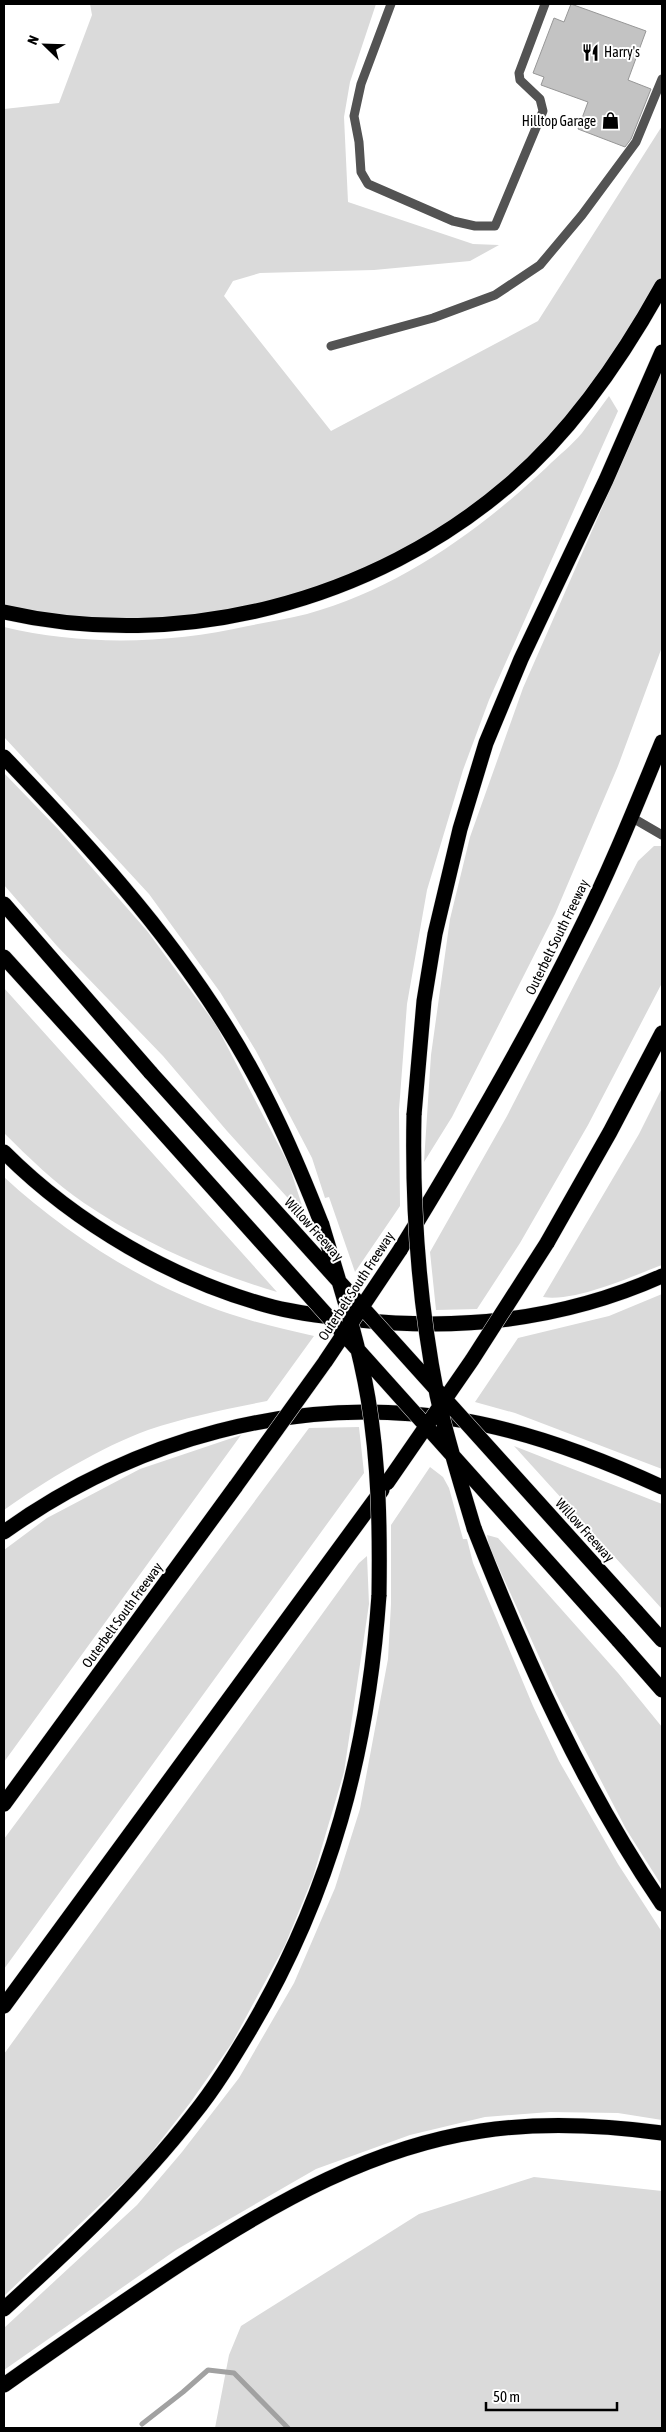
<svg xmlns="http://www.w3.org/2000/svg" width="666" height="2432" font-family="'Asap Condensed',sans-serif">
<rect width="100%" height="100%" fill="#fff"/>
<path fill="#dadada" d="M90 4H376L350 82 344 117 348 202 473 244 499 245 470 261 374 270 260 273 233 281 224 296 331 431 538 321 662 126V286L616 363 511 484 350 583 179 623 4 612V109L59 103 92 15Z
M662 371V647L618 766 555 914 452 1117 424 1162 431 1055 450 919 470 837 523 688Z
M609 396 618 411 489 700 463 770 427 890 407 1004 399 1110 400 1206 355 1272 329 1197 325 1198 312 1158 256 1051 220 992 149 894 4 737V627C83 646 168 644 248 626 267 622 288 619 307 614 398 589 479 531 547 467 558 456 572 445 582 433 591 421 600 408 609 396Z
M4 773 58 829 148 932 216 1025 289 1165 306 1218 227 1131 163 1056 57 946 4 885Z
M654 846H662V983L588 1125 520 1243 477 1309 436 1310 430 1252 507 1116 638 861Z
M4 988 277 1292C209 1272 143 1243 84 1203 55 1183 29 1158 4 1133Z
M662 1088V1265C630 1277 576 1302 543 1297L639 1134Z
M4 1177C67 1235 148 1287 230 1314 257 1323 286 1330 314 1336L267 1401C227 1409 186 1417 148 1430 103 1446 43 1482 4 1510Z
M662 1294V1469L515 1413 475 1402 518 1338 609 1316Z
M359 1427 364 1473 4 1969V1839L309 1428Z
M241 1435 4 1762V1550L47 1518 140 1469Z
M514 1446 662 1504V1609Z
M430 1467 443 1477 449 1488 463 1539H467L473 1563 533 1706 559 1761 618 1864 662 1932V2120L618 2113 550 2112 485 2117 410 2135 316 2169 176 2250 4 2370V2328L137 2205 182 2152 239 2078 294 1983 335 1888 360 1809 388 1659 391 1604V1525Z
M487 1535 498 1538 618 1673 662 1727V1886L626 1829 556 1694 489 1546Z
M367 1556 369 1604 344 1772 313 1877 285 1945 232 2043 190 2103 140 2167 4 2296V2054L359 1563Z
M534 2177 662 2191V2428H215L229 2355 241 2326 419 2214Z"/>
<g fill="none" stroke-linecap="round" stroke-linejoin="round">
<path stroke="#a1a1a1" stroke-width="5" d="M142 2424 183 2392 208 2370 234 2373 288 2428"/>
</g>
<path fill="#c3c3c3" stroke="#979797" d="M571 4 646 31 628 80 651 89 631 139 625 147 578 129 588 102 541 85 544 77 533 73 554 18 564 22Z"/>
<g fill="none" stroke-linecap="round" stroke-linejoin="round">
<defs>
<path id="highway" d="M4 612C180 652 373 602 510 484 573 430 622 358 662 286
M4 757C85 841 165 928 227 1028 266 1090 295 1156 322 1225
M4 904 151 1073
M4 957 133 1099
M414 1115 424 1001 435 934 460 829 486 743 521 659 606 480 662 352
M4 1152C76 1224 174 1281 273 1307 301 1314 330 1317 359 1320 463 1331 566 1319 662 1276
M547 1243 610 1132 662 1033
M400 1250C462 1149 522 1047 575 940 608 875 635 808 662 742
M474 1528C525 1658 583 1788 662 1904
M4 1532C134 1439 295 1394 454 1419 526 1430 597 1457 662 1487
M636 1611 662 1640
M618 1640 662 1690
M4 1804 236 1486
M4 2006 382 1490
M4 2309C71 2248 137 2187 193 2115 215 2088 233 2058 251 2028 331 1892 368 1752 379 1595
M4 2385C65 2342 126 2299 188 2259 278 2201 373 2147 481 2131 540 2122 603 2125 662 2133"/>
</defs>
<use href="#highway" stroke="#dbdbdb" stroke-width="16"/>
<path stroke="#535353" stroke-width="9" d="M391 4 361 84 354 116 359 142 361 172 368 184 453 221 475 226H495L543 111 540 99 520 80 519 73 545 4
M331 346 433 318 495 295 540 265 582 215 636 142 662 79
M631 817 662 835"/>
<use href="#highway" stroke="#000" stroke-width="15"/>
<defs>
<path id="highway-bridge" d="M151 1073 636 1611
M133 1099 618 1640
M414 1115C412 1209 419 1303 437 1395 447 1440 461 1484 474 1528
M322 1225C339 1282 358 1339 368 1398 379 1464 380 1529 379 1595
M387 1483 472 1360 547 1243
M236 1486 325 1362 400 1250"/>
</defs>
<use href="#highway-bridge" stroke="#dbdbdb" stroke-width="16" stroke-linecap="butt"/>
<use href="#highway-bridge" stroke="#000" stroke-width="15"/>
</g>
<defs>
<symbol id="restaurant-bare" viewBox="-9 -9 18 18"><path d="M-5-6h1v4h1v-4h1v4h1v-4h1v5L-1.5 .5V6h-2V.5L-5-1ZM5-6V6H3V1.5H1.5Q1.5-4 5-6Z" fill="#000" stroke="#fff" stroke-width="2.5" paint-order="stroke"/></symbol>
<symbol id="shop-bare" viewBox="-9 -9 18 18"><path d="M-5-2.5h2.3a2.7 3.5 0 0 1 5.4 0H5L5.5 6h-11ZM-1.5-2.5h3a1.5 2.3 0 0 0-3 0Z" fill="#000" stroke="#fff" stroke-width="2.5" paint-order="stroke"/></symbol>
</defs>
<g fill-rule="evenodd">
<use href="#restaurant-bare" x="578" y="40" width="25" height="25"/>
<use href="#shop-bare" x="598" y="108" width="25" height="25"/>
</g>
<g text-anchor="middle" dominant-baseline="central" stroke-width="4" stroke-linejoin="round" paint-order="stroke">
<g font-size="14" fill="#000" stroke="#fff" text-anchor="start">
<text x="604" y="52">Harry's</text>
<text x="596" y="121" text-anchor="end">Hilltop Garage</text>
</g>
<g font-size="14" fill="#000" stroke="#fff">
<text transform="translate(557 937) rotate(-64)">Outerbelt South Freeway</text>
<text transform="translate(314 1229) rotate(48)">Willow Freeway</text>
<text transform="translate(356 1286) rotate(-57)">Outerbelt South Freeway</text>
<text transform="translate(585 1530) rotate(48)">Willow Freeway</text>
<text transform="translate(122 1615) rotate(-54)">Outerbelt South Freeway</text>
</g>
</g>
<rect width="666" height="2432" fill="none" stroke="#000000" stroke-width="10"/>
<g transform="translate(45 45) rotate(293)" stroke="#ffffff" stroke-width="4" paint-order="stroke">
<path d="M0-4L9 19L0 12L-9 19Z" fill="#000000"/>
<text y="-8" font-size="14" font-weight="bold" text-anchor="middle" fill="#000000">N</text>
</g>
<path d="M486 2402v8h131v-8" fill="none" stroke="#000000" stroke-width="2.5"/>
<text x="493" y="2402" font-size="15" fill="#000000" stroke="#ffffff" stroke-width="4" paint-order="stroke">50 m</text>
</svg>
